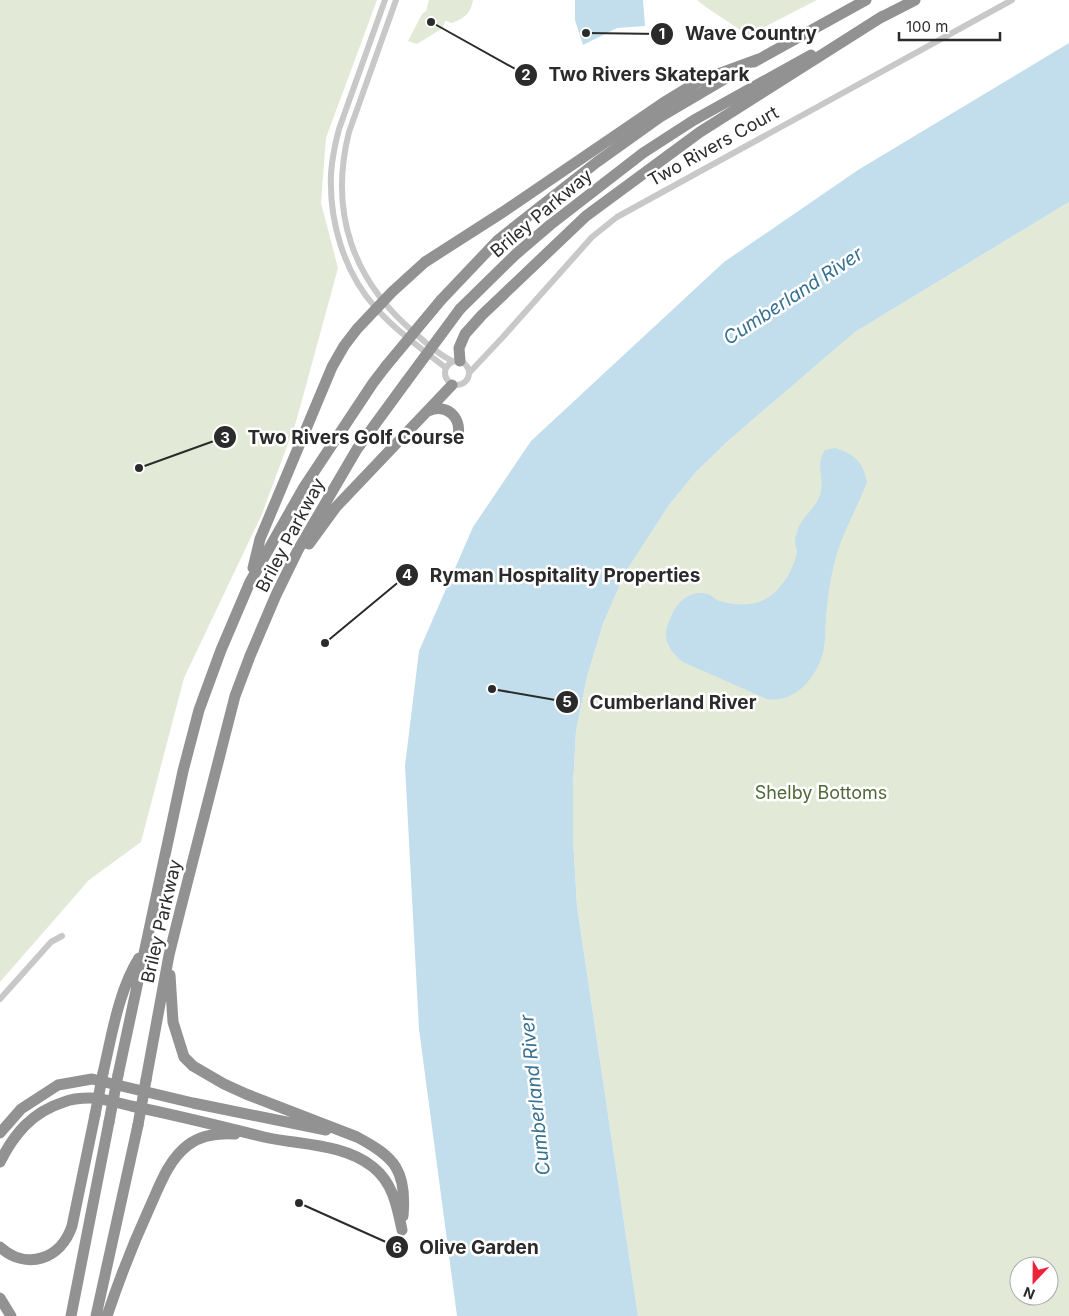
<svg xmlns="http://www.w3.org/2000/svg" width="1069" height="1316" font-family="Inter,sans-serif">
<rect width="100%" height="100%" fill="#fff"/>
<path fill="#e2ead7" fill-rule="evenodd" d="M0 0H377L326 138 321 203 338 268 296 422 262 514 184 678 141 842 89 880 0 982Z
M429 0H473C471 14 464 18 452 23L445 21 443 28 417 44 408 41 422 14 426 11Z
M697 0H817L747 36C732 22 713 14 697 0Z
M1069 202V1316H638L577 906 573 838V786L576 731 587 677 603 624 625 573 669 505 696 472 729 440 855 332ZM1019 1266H1049V1296H1019Z"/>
<path fill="#c2ddec" d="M575 0H643L645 26 617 28 583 45 575 20Z
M1069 43V202L855 332 729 440 696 472 669 505 625 573 603 624 587 677 576 731 573 786V838L577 906 638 1316H457L419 1029 405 766 419 651 473 527 531 441 724 262 858 170Z
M835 448C854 454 863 461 867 482 858 506 845 528 837 553 832 570 829 588 827 606 825 620 826 634 824 648 819 675 796 704 767 699L683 662C675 656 668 648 666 637 665 629 670 619 673 612 680 599 693 590 707 594 711 595 714 598 717 600 733 606 755 607 769 597 783 587 794 569 797 552 797 549 795 545 795 541 795 537 798 530 799 526 806 513 818 506 821 491 824 474 815 466 825 450Z"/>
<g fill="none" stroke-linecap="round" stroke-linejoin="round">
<path stroke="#c8c8c8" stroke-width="6" d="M385 0 339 129C335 144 332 158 331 174 329 221 344 273 376 308 396 331 422 349 446 368
M396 0 349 132C329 211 352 281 416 334 427 344 438 354 452 361
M445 373a12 12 0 1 1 24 0a12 12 0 1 1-24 0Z
M470 372 502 338 592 237 617 217 1012 0
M0 999 51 942 62 936"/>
<path stroke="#929292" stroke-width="11" d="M878 19 915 0
M754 62 866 0
M441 300 498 240 597 162 660 117 733 74
M460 309 515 255 550 225 643 153 694 120 811 55
M460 361 459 348 465 334 482 315 586 216 700 132 883 16
M428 411C445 403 462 416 458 436
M309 544 336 507 452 385
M253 568 260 539 332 367 344 346 357 329 392 292 425 262 503 212 663 103 699 81 759 59
M170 975 173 1022 184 1057 193 1066 224 1084 246 1094 357 1137C395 1157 407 1171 403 1216
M103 1073C112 1035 118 992 139 958
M118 1075 183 771 199 710 221 650 250 582 304 487 373 383 386 366
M146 1080 169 955 180 911 235 696 250 656 276 595 298 550 357 449 406 382
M0 1133 21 1109 58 1085 92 1079 193 1103 326 1130
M0 1162C14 1134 32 1112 64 1102 71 1099 82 1098 90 1098 103 1098 118 1103 131 1106 176 1115 220 1126 264 1137 299 1145 343 1143 373 1167 393 1183 397 1206 402 1230
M0 1247C27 1271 61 1259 72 1226L95 1115
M0 1298 11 1316
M71 1316 109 1122
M96 1316 138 1125
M107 1316C119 1280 133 1244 149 1209 159 1187 168 1160 188 1145 201 1135 220 1133 235 1134"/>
<path stroke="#929292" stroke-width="11" d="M386 366 441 300
M406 382 460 309
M95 1115 103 1073
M109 1122 118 1075
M138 1125 146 1080"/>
</g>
<g text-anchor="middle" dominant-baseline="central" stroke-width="5" stroke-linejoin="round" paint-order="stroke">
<g font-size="18" fill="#2b2b2b" stroke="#fff">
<text transform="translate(713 146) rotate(-29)">Two Rivers Court</text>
<text transform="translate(541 213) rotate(-40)">Briley Parkway</text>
<text transform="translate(290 535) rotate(-62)">Briley Parkway</text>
<text transform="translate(161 921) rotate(-77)">Briley Parkway</text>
</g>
<g font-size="18" fill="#506837" stroke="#fff">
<text x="821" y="792">Shelby Bottoms</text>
</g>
<g font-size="19" font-style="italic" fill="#377190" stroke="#fff">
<text transform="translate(793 296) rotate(-33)">Cumberland River</text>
<text transform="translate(535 1095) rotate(-96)">Cumberland River</text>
</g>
</g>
<path fill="none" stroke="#2b2b2b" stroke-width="2" d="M586 33L662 34M431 22L526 75M139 468L225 437M325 643L407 575M492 689L567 702M299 1203L397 1247"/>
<g fill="#2b2b2b" stroke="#fff" stroke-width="2">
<circle cx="586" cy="33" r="5"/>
<circle cx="431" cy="22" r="5"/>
<circle cx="139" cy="468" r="5"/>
<circle cx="325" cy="643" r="5"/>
<circle cx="492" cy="689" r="5"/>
<circle cx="299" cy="1203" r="5"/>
<circle cx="662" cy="34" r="12"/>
<circle cx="526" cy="75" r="12"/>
<circle cx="225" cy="437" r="12"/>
<circle cx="407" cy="575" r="12"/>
<circle cx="567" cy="702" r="12"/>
<circle cx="397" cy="1247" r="12"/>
</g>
<g font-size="15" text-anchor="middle" font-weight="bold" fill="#fff">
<text x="662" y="39">1</text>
<text x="526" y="80">2</text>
<text x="225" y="443">3</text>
<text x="407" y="580">4</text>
<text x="567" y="707">5</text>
<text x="397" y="1253">6</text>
</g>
<g font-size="19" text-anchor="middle" font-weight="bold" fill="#2b2b2b" stroke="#fff" stroke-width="5" stroke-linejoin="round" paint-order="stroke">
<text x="751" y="40">Wave Country</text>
<text x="649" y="81">Two Rivers Skatepark</text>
<text x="356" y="444">Two Rivers Golf Course</text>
<text x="565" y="582">Ryman Hospitality Properties</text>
<text x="673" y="709">Cumberland River</text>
<text x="479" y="1254">Olive Garden</text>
</g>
<g transform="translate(1034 1281) rotate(202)"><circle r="24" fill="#ffffff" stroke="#aaaaaa"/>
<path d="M0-4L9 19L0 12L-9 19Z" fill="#ed2338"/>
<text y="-8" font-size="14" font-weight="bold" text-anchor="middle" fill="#2b2b2b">N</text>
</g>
<path d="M899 32v8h101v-8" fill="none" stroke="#2b2b2b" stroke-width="2.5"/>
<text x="906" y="32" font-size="15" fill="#2b2b2b" stroke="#ffffff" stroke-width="4" paint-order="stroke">100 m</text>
</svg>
